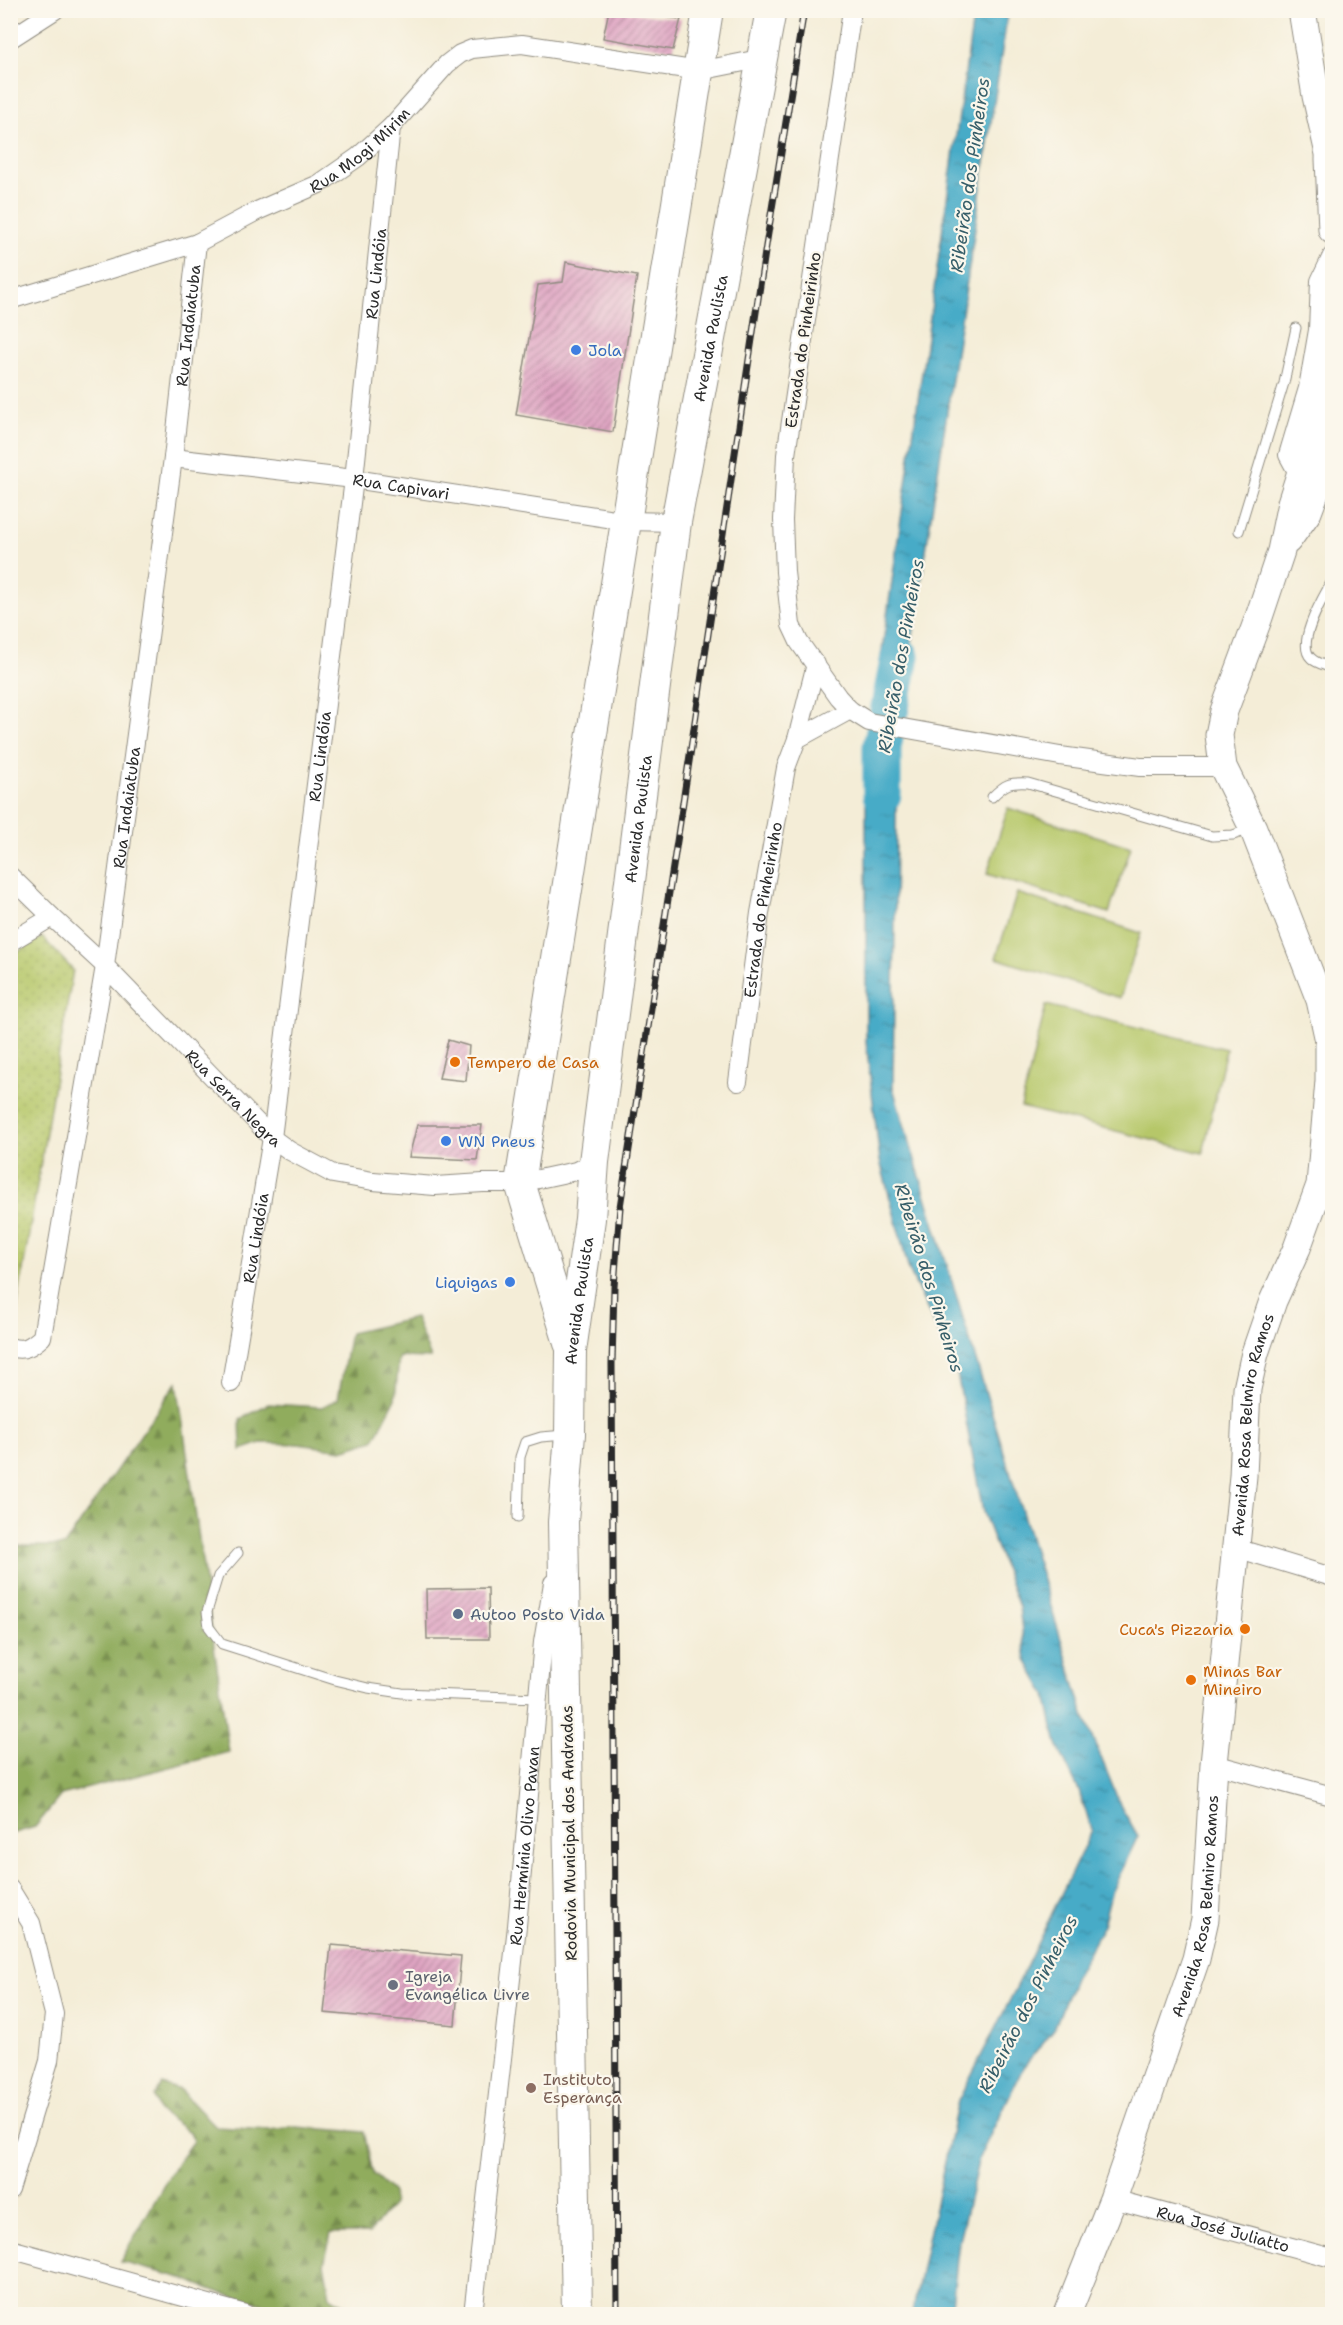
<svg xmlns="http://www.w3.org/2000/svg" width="1343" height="2325" font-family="'Shantell Sans',sans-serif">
<defs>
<pattern id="forest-firs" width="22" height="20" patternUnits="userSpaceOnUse" patternTransform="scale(1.5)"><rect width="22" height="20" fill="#90ac5d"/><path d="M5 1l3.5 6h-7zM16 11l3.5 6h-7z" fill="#768c4d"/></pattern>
<pattern id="park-dots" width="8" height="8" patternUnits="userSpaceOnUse" patternTransform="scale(1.5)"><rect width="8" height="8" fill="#b6c769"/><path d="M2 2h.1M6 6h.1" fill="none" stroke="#9dab5b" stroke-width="1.8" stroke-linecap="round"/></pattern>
<pattern id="water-ripples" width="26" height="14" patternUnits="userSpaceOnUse" patternTransform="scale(1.5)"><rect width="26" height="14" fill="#47abc7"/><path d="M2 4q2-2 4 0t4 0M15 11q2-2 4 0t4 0" fill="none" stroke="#3b8ba2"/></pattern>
<pattern id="building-hatch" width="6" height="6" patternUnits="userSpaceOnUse" patternTransform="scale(1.5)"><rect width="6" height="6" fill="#dfa4c2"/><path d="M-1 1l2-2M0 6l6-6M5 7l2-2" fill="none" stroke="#b5869e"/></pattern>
</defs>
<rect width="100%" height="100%" fill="#fbf7ec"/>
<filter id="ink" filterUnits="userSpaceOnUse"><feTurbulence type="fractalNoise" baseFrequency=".0167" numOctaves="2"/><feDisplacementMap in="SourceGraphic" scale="12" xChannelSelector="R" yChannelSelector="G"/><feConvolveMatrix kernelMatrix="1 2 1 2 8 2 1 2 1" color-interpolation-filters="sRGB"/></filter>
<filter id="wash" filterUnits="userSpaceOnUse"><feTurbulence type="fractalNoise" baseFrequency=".008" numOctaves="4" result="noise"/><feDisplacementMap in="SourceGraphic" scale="24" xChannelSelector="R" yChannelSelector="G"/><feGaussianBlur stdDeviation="1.35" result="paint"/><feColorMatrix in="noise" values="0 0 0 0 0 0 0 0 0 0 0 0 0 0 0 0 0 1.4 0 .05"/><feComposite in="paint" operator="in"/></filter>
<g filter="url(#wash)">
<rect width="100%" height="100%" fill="#f4edd7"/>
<path fill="#b6c769" stroke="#70794a" stroke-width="1.5" d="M1008 808 1131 847 1109 913 987 874Z
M1017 893 1141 933 1120 998 996 958Z
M1046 1005 1226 1049 1203 1153 1021 1107Z"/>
<path fill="url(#forest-firs)" stroke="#5e6c44" stroke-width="1.5" d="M415 1318 431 1358 399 1357 395 1400 374 1440 342 1450 298 1444 261 1443 241 1450 240 1419 268 1404 322 1407 338 1399 350 1333Z
M177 1382 229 1752 61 1795 35 1827 11 1834V1546H64Z
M162 2084 180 2090 216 2127 269 2130 295 2127 364 2132 373 2174 392 2191 393 2205 369 2233H331L324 2264 330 2296 360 2314H301L221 2293 179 2277 120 2262 176 2164 193 2141 189 2132 159 2111 154 2097Z"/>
<path fill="url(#park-dots)" stroke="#70794a" stroke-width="1.5" d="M42 937 73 970 14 1324 10 1320 11 956Z"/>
<path fill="url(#water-ripples)" stroke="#396b79" stroke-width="1.5" d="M974 11H1008L901 715 875 699Z
M866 741 897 744 893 1088 1084 1715 1121 1807 1138 1836 1111 1893 1103 1925 1074 1979 1054 2029 1024 2066 979 2158 959 2241 951 2314H912L958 2101 1016 1988 1092 1830 1079 1791 1057 1745 1046 1695 1026 1660 1019 1607 983 1512 957 1373 909 1270 880 1161 866 1042Z"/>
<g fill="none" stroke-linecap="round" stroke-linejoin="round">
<path stroke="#47abc7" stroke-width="39" d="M882 794V747L900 657"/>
</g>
<g id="blocks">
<path fill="url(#building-hatch)" d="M609 10 681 19 673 50 603 38Z
M566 262 637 276 613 432 516 415 538 285 563 282Z
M448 1040 469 1046 466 1081 439 1078Z
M417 1125H482L477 1160 409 1157Z
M488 1588 489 1639H427L426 1589Z
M331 1945 461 1956 455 2025 324 2013Z"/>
</g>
</g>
<g filter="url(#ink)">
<use href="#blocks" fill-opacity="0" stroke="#908c81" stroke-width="1.5"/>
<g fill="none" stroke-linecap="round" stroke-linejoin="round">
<defs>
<path id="service" d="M1239 531 1284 383 1296 328
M1332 581C1324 596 1295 643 1311 658 1317 664 1325 665 1332 668
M992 797C1005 784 1009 782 1028 783L1212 836 1233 835 1251 829
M518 1517 520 1457 525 1442 541 1437 565 1435
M238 1553 218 1576 207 1612 209 1627 222 1644 335 1680 368 1688 402 1693 538 1698"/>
<g id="minor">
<path d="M852 10 786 455 783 520 785 572 791 625 799 642 838 697 850 710 869 722 1060 756 1140 767H1223"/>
<path d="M10 39 55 10"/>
<path id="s1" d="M10 300 197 243 257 211 319 184 358 157 391 127 447 64 460 54 472 49 522 44 699 71 764 58"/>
<path id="s2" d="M173 458 354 479 627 521 676 522"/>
<path d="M1304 478 1300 477 1288 455 1308 388 1318 330 1320 281 1332 256"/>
<path d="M797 739 816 664"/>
<path id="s3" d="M10 876 52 917 105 966 272 1138 290 1151 333 1174 373 1181 435 1186 483 1183H520L576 1171 594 1162"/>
<path d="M10 942 52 917"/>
<path id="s4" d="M738 1082 760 913 786 768 797 739 850 710"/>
<path id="s5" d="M10 1347C24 1352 32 1346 42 1337L105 966 173 458 197 243"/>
<path id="s6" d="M231 1383 272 1138 354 479 391 127"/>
<path d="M1236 1548 1332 1577"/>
<path d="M1214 1764 1332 1796"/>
<path d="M10 1889 31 1923 54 2014 49 2061 10 2190"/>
<path id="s7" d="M1113 2199 1332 2258"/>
<path d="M10 2249 245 2314"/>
<path id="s8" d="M473 2314 517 1926 543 1642 553 1583"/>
</g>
<g id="secondary">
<path d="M1302 10 1316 96 1332 167"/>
<path d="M1329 159 1332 230"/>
<path d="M1288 540 1308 512 1332 448"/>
<path id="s9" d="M1067 2314 1113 2199 1196 1959 1205 1919 1214 1764 1243 1476 1247 1389 1255 1353 1273 1301 1297 1248 1320 1185 1329 1081V1041L1320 1000 1253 828 1223 767 1219 735 1224 711 1259 617 1281 551 1291 503 1322 407 1331 368 1332 349"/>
</g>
<g id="primary">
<path d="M569 1343 520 1183 708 10"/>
<path id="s10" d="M577 2314 563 1522 570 1434 571 1351 590 1219 594 1162 676 522 771 10"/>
</g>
</defs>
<use href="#service" stroke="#908c81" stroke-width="11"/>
<use href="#minor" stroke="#908c81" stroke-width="20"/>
<use href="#secondary" stroke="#908c81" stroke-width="29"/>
<use href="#primary" stroke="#908c81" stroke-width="32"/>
<use href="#service" stroke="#fff" stroke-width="9"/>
<use href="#minor" stroke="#fff" stroke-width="18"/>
<use href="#secondary" stroke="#fff" stroke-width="27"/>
<use href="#primary" stroke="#fff" stroke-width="30"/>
<defs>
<path id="rail" d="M617 2314 612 1364 614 1287 620 1207 680 822 765 252 804 10"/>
</defs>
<use href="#rail" stroke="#2b2b2b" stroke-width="7"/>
<use href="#rail" stroke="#fbf7ec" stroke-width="4.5" stroke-dasharray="14" stroke-linecap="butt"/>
</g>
</g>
<g fill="#3f7fe0" stroke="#fbf7ec" stroke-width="2">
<circle cx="576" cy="350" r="6"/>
<circle cx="446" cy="1141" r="6"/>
<circle cx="510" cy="1282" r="6"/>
</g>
<g fill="#e8710a" stroke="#fbf7ec" stroke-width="2">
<circle cx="455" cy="1062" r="6"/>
<circle cx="1245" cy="1629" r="6"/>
<circle cx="1191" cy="1680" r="6"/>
</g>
<circle fill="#5c6f8a" stroke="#fbf7ec" stroke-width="2" cx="458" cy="1614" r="6"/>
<circle fill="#6b7280" stroke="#fbf7ec" stroke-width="2" cx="393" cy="1985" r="6"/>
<circle fill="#8d6e63" stroke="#fbf7ec" stroke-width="2" cx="531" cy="2088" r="6"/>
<g text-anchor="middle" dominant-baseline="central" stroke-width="4.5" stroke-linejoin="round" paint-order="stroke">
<g font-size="16" fill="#2b2b2b" stroke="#fbf7ec">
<text stroke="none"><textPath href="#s1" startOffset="384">Rua Mogi Mirim</textPath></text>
<text stroke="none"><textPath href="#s6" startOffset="1119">Rua Lindóia</textPath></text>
<text stroke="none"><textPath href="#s5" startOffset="1058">Rua Indaiatuba</textPath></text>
<text stroke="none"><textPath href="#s10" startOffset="1986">Avenida Paulista</textPath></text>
<text transform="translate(803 340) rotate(-82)">Estrada do Pinheirinho</text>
<text stroke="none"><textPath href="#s2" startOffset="230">Rua Capivari</textPath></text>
<text stroke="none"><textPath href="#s6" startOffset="633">Rua Lindóia</textPath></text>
<text stroke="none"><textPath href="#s5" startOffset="572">Rua Indaiatuba</textPath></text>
<text stroke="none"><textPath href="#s10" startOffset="1500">Avenida Paulista</textPath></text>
<text stroke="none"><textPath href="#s4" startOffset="174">Estrada do Pinheirinho</textPath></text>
<text stroke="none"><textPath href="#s3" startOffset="315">Rua Serra Negra</textPath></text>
<text stroke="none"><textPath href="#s6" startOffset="147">Rua Lindóia</textPath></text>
<text stroke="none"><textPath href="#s10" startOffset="1014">Avenida Paulista</textPath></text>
<text stroke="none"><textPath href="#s9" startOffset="916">Avenida Rosa Belmiro Ramos</textPath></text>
<text transform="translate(569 1833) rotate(-91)">Rodovia Municipal dos Andradas</text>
<text stroke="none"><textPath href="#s8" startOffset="471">Rua Hermínia Olivo Pavan</textPath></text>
<text stroke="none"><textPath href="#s9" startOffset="430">Avenida Rosa Belmiro Ramos</textPath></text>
<text stroke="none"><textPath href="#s7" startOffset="114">Rua José Juliatto</textPath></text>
</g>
<g font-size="16" fill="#366cbe" stroke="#fbf7ec" text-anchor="start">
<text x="588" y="350">Jola</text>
<text x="458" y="1141">WN Pneus</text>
<text x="498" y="1282" text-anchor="end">Liquigas</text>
</g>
<g font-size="16" fill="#c56008" stroke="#fbf7ec" text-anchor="start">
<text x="467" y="1062">Tempero de Casa</text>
<text x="1233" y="1629" text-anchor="end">Cuca's Pizzaria</text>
<text x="1203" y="1671">Minas Bar<tspan x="1203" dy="18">Mineiro</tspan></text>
</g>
<g font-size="16" fill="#4e5e75" stroke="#fbf7ec" text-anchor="start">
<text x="470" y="1614">Autoo Posto Vida</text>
</g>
<g font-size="16" fill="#5b616d" stroke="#fbf7ec" text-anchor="start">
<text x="405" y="1976">Igreja<tspan x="405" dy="18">Evangélica Livre</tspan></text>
</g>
<g font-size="16" fill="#785e54" stroke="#fbf7ec" text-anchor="start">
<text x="543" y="2079">Instituto<tspan x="543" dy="18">Esperança</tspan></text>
</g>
<g font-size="18" font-style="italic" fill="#365e69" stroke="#fbf7ec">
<text transform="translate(970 175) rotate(-82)">Ribeirão dos Pinheiros</text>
<text transform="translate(901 656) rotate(-80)">Ribeirão dos Pinheiros</text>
<text transform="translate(929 1278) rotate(73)">Ribeirão dos Pinheiros</text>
<text transform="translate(1028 2004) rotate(-63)">Ribeirão dos Pinheiros</text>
</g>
</g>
<rect width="1343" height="2325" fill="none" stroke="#fbf7ec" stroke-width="36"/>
</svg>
